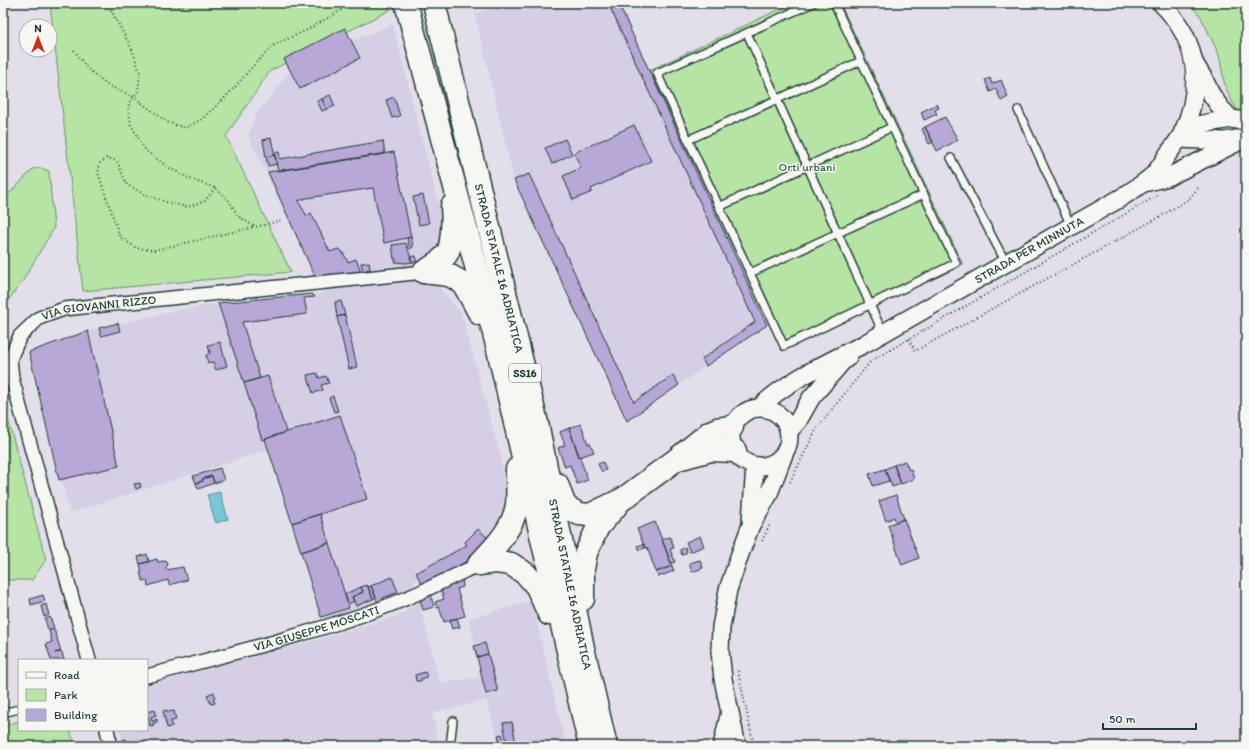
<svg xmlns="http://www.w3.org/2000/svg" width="1249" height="749" font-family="Itim,sans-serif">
<rect width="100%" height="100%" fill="#e3dfea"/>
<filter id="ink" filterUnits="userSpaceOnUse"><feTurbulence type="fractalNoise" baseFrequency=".025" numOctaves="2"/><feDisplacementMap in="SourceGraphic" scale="8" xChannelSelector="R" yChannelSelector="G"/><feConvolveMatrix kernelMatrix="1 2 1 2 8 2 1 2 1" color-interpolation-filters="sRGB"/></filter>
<g filter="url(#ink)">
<path fill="#d6cee5" d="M502 3H619L767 324 630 419 514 180 475 14Z
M393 24 443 221 446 238 420 282 437 285 461 312 501 458 505 489 503 508 493 529 471 557 414 581 411 591 325 621 268 450 70 513 29 353 87 331 178 310 240 301 324 293 248 136 256 114 296 64Z
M532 601 566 746H500L486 700 432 713 439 746H124L120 730H147V685L330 636 400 615 419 602 440 683 482 677 469 619Z"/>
<path fill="#b5e4a4" stroke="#6a906c" d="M50 3H387L390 10 270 71 226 136 291 272 83 291Z
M793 3H840L963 264 782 351 650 70Z
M1189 3H1246V105H1245V111H1238L1232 102 1225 86 1219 55 1201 17Z
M41 168 49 171 54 228 22 282 3 307V200L33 169Z
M3 401 46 560 32 580H3Z
M19 721V730H70L75 746H3V726Z"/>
<path fill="#79c6d7" stroke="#558f96" d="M220 492 228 519 216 523 207 495Z"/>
<path fill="#b7a8d8" stroke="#1f3d34" d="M608 3H618L767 325 706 366 702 359 755 322Z
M345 28 360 58 300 89 284 59Z
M990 78 992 84 1001 80 1008 97 1001 101 996 89 990 92 985 80Z
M330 95 335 106 327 109 322 99Z
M394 97 400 116 392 118 386 100Z
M322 99 327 109 322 111 317 101Z
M937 104 939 108 935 110 937 114 924 120 921 112Z
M945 117 958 140 937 151 925 127Z
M634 125 651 161 591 189 592 192 573 200 563 176 581 168 574 153Z
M925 127 933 142 929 144 922 129Z
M271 138 275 155 266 157 263 140Z
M565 139 572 154 552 164 545 148Z
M383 141 385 154 278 171 274 153 279 152 280 159Z
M394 152 411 237 384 243 373 188 307 198 298 201 307 216 311 213 330 252 338 249 342 251 348 262 356 259 361 271 316 279 268 172Z
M275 155 277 164 268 166 266 157Z
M529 174 634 402 673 375 679 385 627 421 514 180Z
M423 195 429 223 419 225 413 197Z
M411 237 413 247 410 249 407 238Z
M406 243 412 262 406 263 395 262 396 259H394L392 245Z
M416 256 417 262H412L410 257Z
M369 262 370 269 363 271 361 263Z
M312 294 315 297 304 298 307 314 242 322 260 378 244 383 218 303Z
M341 301 345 315 337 317 335 302Z
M345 315 357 367 349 369 337 317Z
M118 323 120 331 101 336 99 328Z
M88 331 119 466 59 480 29 352Z
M220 342 227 366 216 370 213 362 208 363 206 355 210 353 208 345Z
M317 373 319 378 326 376 329 383 321 385 323 390 313 393 307 375Z
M268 376 286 432 262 440 244 383Z
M333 396 338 411 334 412 329 398Z
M340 415 367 499 292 523 265 439Z
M581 424 588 444 590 443 594 452 579 457 569 428Z
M569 428 588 480 577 484 570 465 565 467 558 448 565 445 560 432Z
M905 461 909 470 911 469 914 479 901 484 894 465Z
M603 462 606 470 602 472 598 464Z
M894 465 901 484 892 487 885 469Z
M220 468 224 480 214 483 212 476 202 479 203 481 196 483 193 476Z
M885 469 889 481 873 486 869 474Z
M212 476 214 483 198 489 196 483 203 481 202 479Z
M140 483 141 487 136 489 134 484Z
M896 495 904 519 896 522 894 517 886 521 879 501Z
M320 514 329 543 301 552 292 523Z
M904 519 919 558 902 565 888 525Z
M655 522 672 566 656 572 647 547 645 548 637 529Z
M478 529 490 540 476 556 423 586 416 573 467 545 465 542Z
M700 536 704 546 690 552 686 542Z
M670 537 674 548 670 549 675 562 671 563 662 539Z
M329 543 349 608 321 617 301 552Z
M644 544 645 548 639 550 637 546Z
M685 547 687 552 682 555 680 550Z
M147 554 149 562 140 564 138 557Z
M157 559 158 562 164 561 167 562 168 565 166 567V570L183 567 187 580 169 585 168 580 148 586 147 580 143 581 140 573 142 572 140 564Z
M700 560 703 568 692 572 689 563Z
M672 566 674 571 658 577 656 572Z
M392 577 398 592 383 598 384 601 378 603 371 586Z
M462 577 463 587 457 589 465 616 444 622 439 607 437 608 435 602 444 599 440 586Z
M367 585 373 599 356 606 352 597 363 592 361 587Z
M371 586 376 597 373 599 368 587Z
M361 587 363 592 352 597 354 601 348 604 345 594Z
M430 593 434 607 423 610 420 600Z
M43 595 45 601 31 605 30 599Z
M46 604 49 615 44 617 41 606Z
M50 617 54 628 48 630 45 619Z
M457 618 460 627 452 629 449 620Z
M54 629 61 651 55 653 62 652 64 660H51L46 644 52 642 49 631Z
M485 643 488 654 477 657 474 646Z
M488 654 498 691 486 694 477 657Z
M425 672 427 677 421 679V681H416L415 675Z
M214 692 215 697 213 698 215 703 211 704 207 695Z
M155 710 156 715 151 717 152 721 157 719V722L153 723 154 725 150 726 147 712Z
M167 710 168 712 174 711 176 720 171 721 172 726 167 728 163 711Z
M512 722 516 743 507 744 503 723Z
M502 734 505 746H501L498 735Z
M126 739 127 746H123L122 740Z"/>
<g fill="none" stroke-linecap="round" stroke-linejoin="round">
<defs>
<path id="service" d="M813 3 657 73 784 346 956 263 834 3
M747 33 883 333
M1018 110 1071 226
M688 140 861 61
M951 158 1006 263
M719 207 892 127
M750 273 924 194
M3 713 19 709
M450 746 453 721"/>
<g id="minor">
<path id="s1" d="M89 660 12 378 10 359 20 336 39 318 64 309 424 272"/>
<path id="s2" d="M147 676C222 656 298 637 371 612 409 599 444 581 479 564"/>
<path d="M107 730 111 746"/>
<path d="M720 746 728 711"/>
</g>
<g id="tertiary">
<path d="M1195 64 1204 79 1211 94 1220 107 1231 119"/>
<path d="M1183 131 1202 124 1231 119 1246 121"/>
<path d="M1179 139 1225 141 1237 139"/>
<path d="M1144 183 1168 177 1246 138"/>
<path id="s3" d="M760 407C788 380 829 362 864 344L1119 199C1130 192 1145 183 1154 174 1159 169 1163 161 1168 154 1173 147 1179 140 1183 132 1204 83 1198 40 1161 3"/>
<circle cx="760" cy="437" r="29"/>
<path d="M789 431 798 421 811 398 842 362 848 357"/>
<path d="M751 521 755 466"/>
<path d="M737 746 723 679 720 651 721 627 728 590 740 554 751 525 768 496 784 454"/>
</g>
<g id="trunk">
<path d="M406 3 497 345 590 746"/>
<path id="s4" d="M434 3 537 423 583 648 606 746"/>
<path d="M424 272C432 267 440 262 446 255 453 247 453 216 452 206"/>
<path d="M424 272 449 275 463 283 480 314"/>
<path d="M682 458 711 450 735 451"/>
<path d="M557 484 565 506 579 514 590 515 623 499 677 459 710 432 717 429 732 427"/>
<path d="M479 564C495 547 514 528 517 504 518 493 517 480 517 469"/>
<path d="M479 564 496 562 511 564 526 574 537 587 549 614"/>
<path d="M583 599V569L586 553 598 527 617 505"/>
</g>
</defs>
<use href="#service" stroke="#1f3d34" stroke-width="10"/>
<use href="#minor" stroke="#1f3d34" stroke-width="16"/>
<use href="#tertiary" stroke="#1f3d34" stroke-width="20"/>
<use href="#trunk" stroke="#1f3d34" stroke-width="25"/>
<path stroke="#1f3d34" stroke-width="2" stroke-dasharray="1 3" stroke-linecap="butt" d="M107 3 132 49 140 73 138 91 128 106 131 125 146 151 168 167 190 179 215 188 228 199 238 216 255 227 280 221
M147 3 180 6 199 3
M74 50 87 68 107 85 134 97 167 122 185 128 202 119 224 99 256 63 274 45 307 30 354 3
M215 188 205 201 187 207 166 202 144 194 127 185 117 161 107 158 100 163 98 173 120 237 136 248 155 250 255 227
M909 339 915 351 1156 219 1189 199 1198 188
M790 482 817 428 871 361 1158 195
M762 541 770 524
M738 671 754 746"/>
<use href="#service" stroke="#f6f6f2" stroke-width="7"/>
<use href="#minor" stroke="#f6f6f2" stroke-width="13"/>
<use href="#tertiary" stroke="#f6f6f2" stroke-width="17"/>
<use href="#trunk" stroke="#f6f6f2" stroke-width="22"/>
</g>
</g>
<g text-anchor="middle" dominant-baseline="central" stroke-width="3" stroke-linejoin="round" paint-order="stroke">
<rect fill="#f6f6f2" stroke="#60746d" stroke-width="1" x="509" y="364" width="32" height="18" rx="3"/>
<g font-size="11" font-weight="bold" fill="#1f3d34">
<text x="525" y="373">SS16</text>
</g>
<g font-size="12" fill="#3d5e4a" stroke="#f6f6f2">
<text x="807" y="167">Orti urbani</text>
</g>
<g font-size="12" fill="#1f3d34" stroke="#f6f6f2">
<text stroke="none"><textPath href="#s3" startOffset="312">STRADA PER MINNUTA</textPath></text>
<text stroke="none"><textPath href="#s4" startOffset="273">STRADA STATALE 16 ADRIATICA</textPath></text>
<text stroke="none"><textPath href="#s1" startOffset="424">VIA GIOVANNI RIZZO</textPath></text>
<text stroke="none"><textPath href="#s4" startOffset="597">STRADA STATALE 16 ADRIATICA</textPath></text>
<text stroke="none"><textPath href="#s2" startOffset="176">VIA GIUSEPPE MOSCATI</textPath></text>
</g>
</g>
<rect width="1249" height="749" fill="none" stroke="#f6f6f2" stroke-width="16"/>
<rect x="8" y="8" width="1233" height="733" fill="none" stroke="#1f3d34" stroke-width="1.5" filter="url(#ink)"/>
<rect x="18" y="659" width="130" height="72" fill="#f6f6f2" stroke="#a0aca6"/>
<rect x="26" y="672" width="20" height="6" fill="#f6f6f2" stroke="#a0aca6"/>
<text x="54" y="679" font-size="12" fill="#1f3d34">Road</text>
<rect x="26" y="689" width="20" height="12" fill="#b5e4a4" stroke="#a0aca6"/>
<text x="54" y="699" font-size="12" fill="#1f3d34">Park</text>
<rect x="26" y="709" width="20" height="12" fill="#b7a8d8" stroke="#a0aca6"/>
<text x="54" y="719" font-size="12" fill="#1f3d34">Building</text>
<g transform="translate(38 38)"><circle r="19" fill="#f6f6f2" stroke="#a0aca6"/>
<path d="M0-3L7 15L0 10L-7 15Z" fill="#c8321e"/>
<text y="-6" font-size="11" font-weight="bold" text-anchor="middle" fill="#1f3d34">N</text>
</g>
<path d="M1103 723v6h93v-6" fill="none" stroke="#1f3d34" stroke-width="2"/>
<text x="1109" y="723" font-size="12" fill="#1f3d34" stroke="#f6f6f2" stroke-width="3" paint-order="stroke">50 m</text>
</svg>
